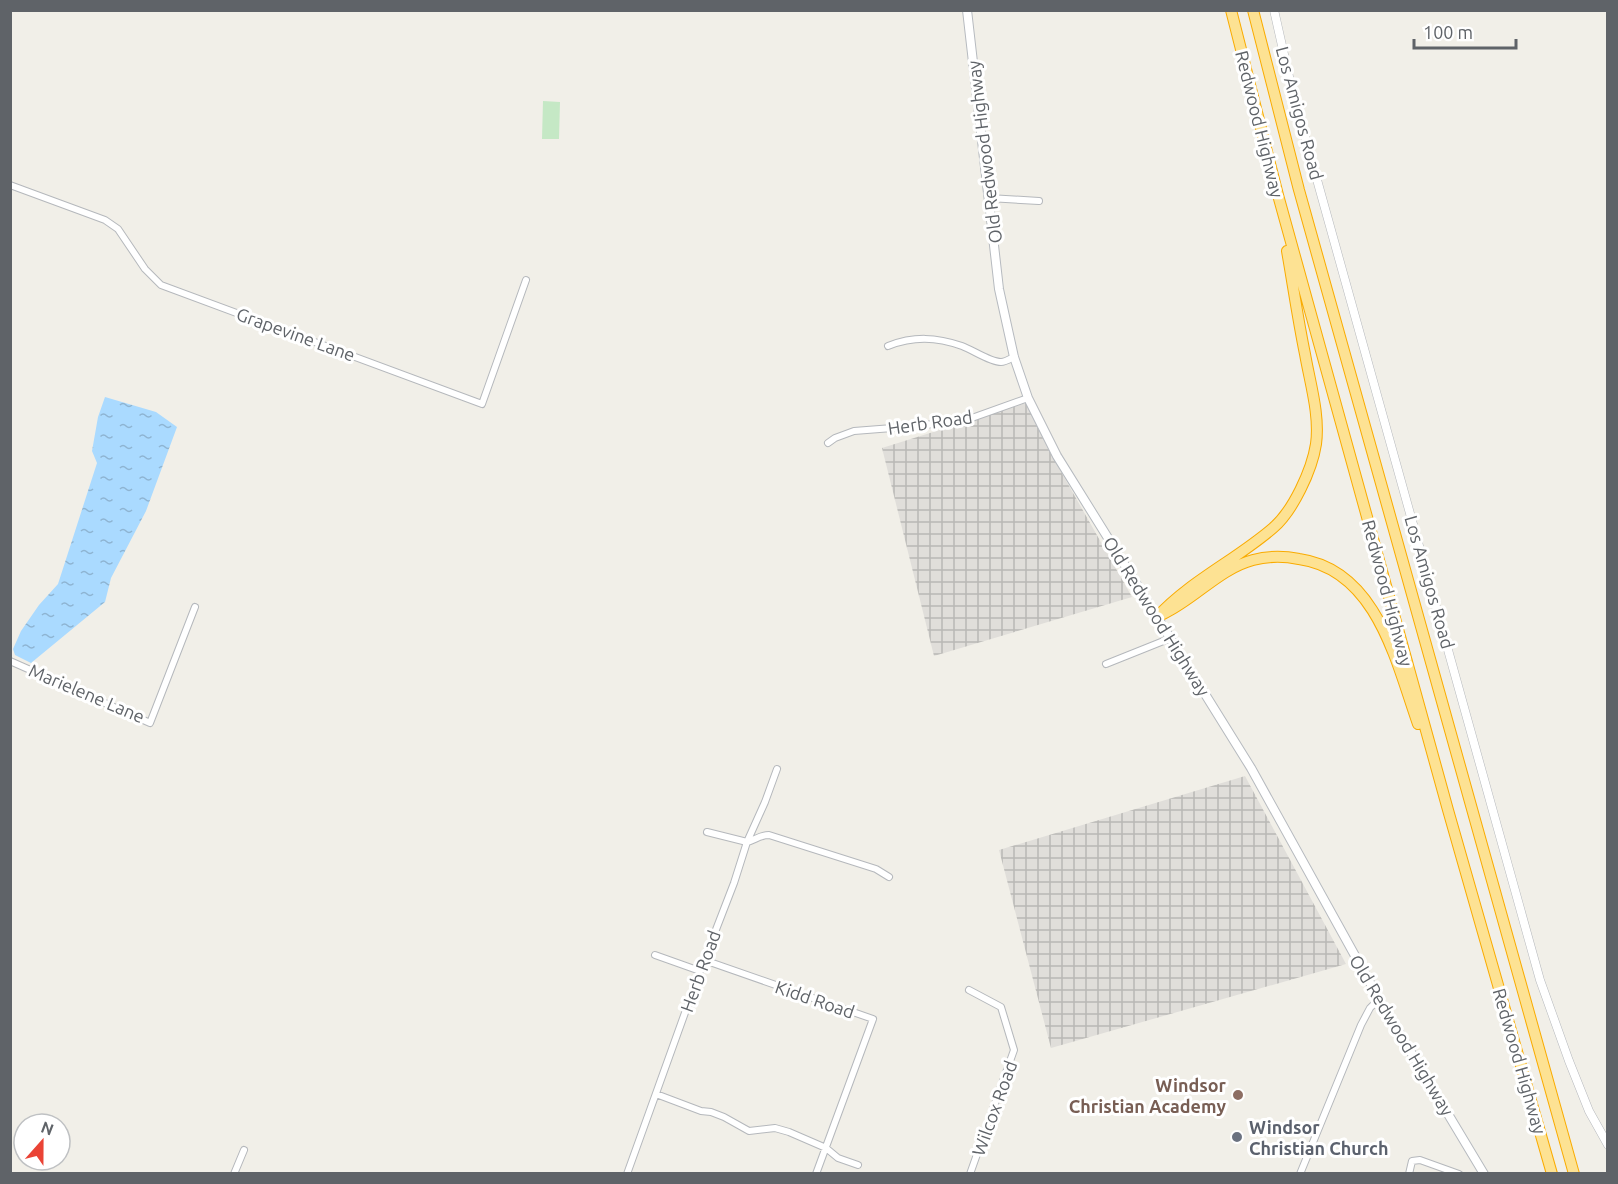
<svg xmlns="http://www.w3.org/2000/svg" width="1618" height="1184" font-family="Ubuntu,sans-serif">
<defs>
<pattern id="industrial-grid" width="8" height="8" patternUnits="userSpaceOnUse" patternTransform="scale(1.5)"><rect width="8" height="8" fill="#e0deda"/><path d="M0 4h8M4 0v8" fill="none" stroke="#b9b8b5"/></pattern>
<pattern id="water-ripples" width="26" height="14" patternUnits="userSpaceOnUse" patternTransform="scale(1.5)"><rect width="26" height="14" fill="#aadaff"/><path d="M2 4q2-2 4 0t4 0M15 11q2-2 4 0t4 0" fill="none" stroke="#8eb4d2"/></pattern>
</defs>
<rect width="100%" height="100%" fill="#f1efe8"/>
<path fill="url(#industrial-grid)" d="M1026 403 1047 447 1132 597 934 656 882 448Z
M1245 776 1346 964 1051 1048 999 850Z"/>
<path fill="#c5e8c5" d="M543 101 560 102 559 139H542Z"/>
<path fill="url(#water-ripples)" d="M105 397 156 412 177 427 146 511 111 578 105 602 31 663 15 655 13 649 21 631 39 605 58 584 97 463 92 451 98 417Z"/>
<g fill="none" stroke-linecap="round" stroke-linejoin="round">
<defs>
<path id="minor" d="M10 185 105 220 118 229 145 269 161 285 482 404 526 280
M989 198 1039 201
M888 346C914 336 936 337 962 346 973 350 990 362 1001 362 1005 362 1010 359 1014 357
M828 443 835 438 854 431 918 426 969 419 1028 398
M10 661 150 723 195 607
M1106 664 1171 638
M707 832 747 842C755 840 760 835 769 835L876 869 889 877
M655 955 700 971
M704 960 873 1019 816 1174
M969 990 1001 1007 1014 1050 970 1174
M656 1094 701 1111 711 1112 724 1117 749 1131 775 1128 789 1132 826 1148 838 1158 858 1165
M234 1174 244 1150
M627 1174 700 971 734 883 747 842 765 802 777 769
M1300 1174 1361 1025 1370 1008 1379 999
M1409 1174 1412 1161 1420 1160 1459 1174"/>
<path id="tertiary" d="M1274 10 1292 90 1540 980 1569 1061 1589 1111 1608 1145"/>
<path id="secondary" d="M967 10 999 289 1014 357 1028 398 1057 456 1251 768 1379 999 1484 1174"/>
<path id="motorway" d="M1231 10 1278 195 1448 810 1552 1174
M1253 10 1299 190 1574 1174
M1163 614C1195 599 1219 569 1253 560 1268 556 1284 556 1299 559 1377 570 1396 662 1418 724
M1157 617C1190 581 1236 560 1273 528 1293 511 1312 470 1316 444 1320 415 1310 383 1305 354 1298 320 1293 285 1287 251"/>
</defs>
<use href="#minor" stroke="#b5b8bc" stroke-width="8"/>
<use href="#tertiary" stroke="#b5b8bc" stroke-width="9"/>
<use href="#secondary" stroke="#b6babf" stroke-width="10"/>
<use href="#motorway" stroke="#f9ab00" stroke-width="12"/>
<use href="#minor" stroke="#fff" stroke-width="6"/>
<use href="#tertiary" stroke="#fff" stroke-width="8"/>
<use href="#secondary" stroke="#fff" stroke-width="8"/>
<use href="#motorway" stroke="#fde293" stroke-width="10"/>
</g>
<circle fill="#8d6e63" stroke="#fff" stroke-width="2" cx="1238" cy="1095" r="6"/>
<circle fill="#6b7280" stroke="#fff" stroke-width="2" cx="1237" cy="1137" r="6"/>
<g text-anchor="middle" dominant-baseline="central" stroke-width="6" stroke-linejoin="round" paint-order="stroke">
<g font-size="18" fill="#5f6368" stroke="#fff">
<text transform="translate(1300 113) rotate(75)">Los Amigos Road</text>
<text transform="translate(1260 124) rotate(76)">Redwood Highway</text>
<text transform="translate(984 152) rotate(-97)">Old Redwood Highway</text>
<text transform="translate(296 334) rotate(20)">Grapevine Lane</text>
<text transform="translate(930 422) rotate(-8)">Herb Road</text>
<text transform="translate(1430 582) rotate(74)">Los Amigos Road</text>
<text transform="translate(1388 593) rotate(75)">Redwood Highway</text>
<text transform="translate(1157 616) rotate(58)">Old Redwood Highway</text>
<text transform="translate(87 693) rotate(23)">Marielene Lane</text>
<text transform="translate(700 971) rotate(-70)">Herb Road</text>
<text transform="translate(815 999) rotate(19)">Kidd Road</text>
<text transform="translate(1402 1035) rotate(59)">Old Redwood Highway</text>
<text transform="translate(1520 1061) rotate(74)">Redwood Highway</text>
<text transform="translate(994 1108) rotate(-70)">Wilcox Road</text>
</g>
<g font-size="18" font-weight="bold" fill="#785e54" stroke="#fff" text-anchor="end">
<text x="1226" y="1085">Windsor<tspan x="1226" dy="21">Christian Academy</tspan></text>
</g>
<g font-size="18" font-weight="bold" fill="#5b616d" stroke="#fff" text-anchor="start">
<text x="1249" y="1127">Windsor<tspan x="1249" dy="21">Christian Church</tspan></text>
</g>
</g>
<rect width="1618" height="1184" fill="none" stroke="#5f6368" stroke-width="24"/>
<g transform="translate(42 1142) rotate(21)"><circle r="28" fill="#ffffff" stroke="#bfc1c3" stroke-width="1.5"/>
<path d="M0-4.5L10 22L0 15L-10 22Z" fill="#ea4335"/>
<text y="-9" font-size="16" font-weight="bold" text-anchor="middle" fill="#5f6368">N</text>
</g>
<path d="M1414 39v9h102v-9" fill="none" stroke="#5f6368" stroke-width="3"/>
<text x="1423" y="39" font-size="18" fill="#5f6368" stroke="#ffffff" stroke-width="4.5" paint-order="stroke">100 m</text>
</svg>
